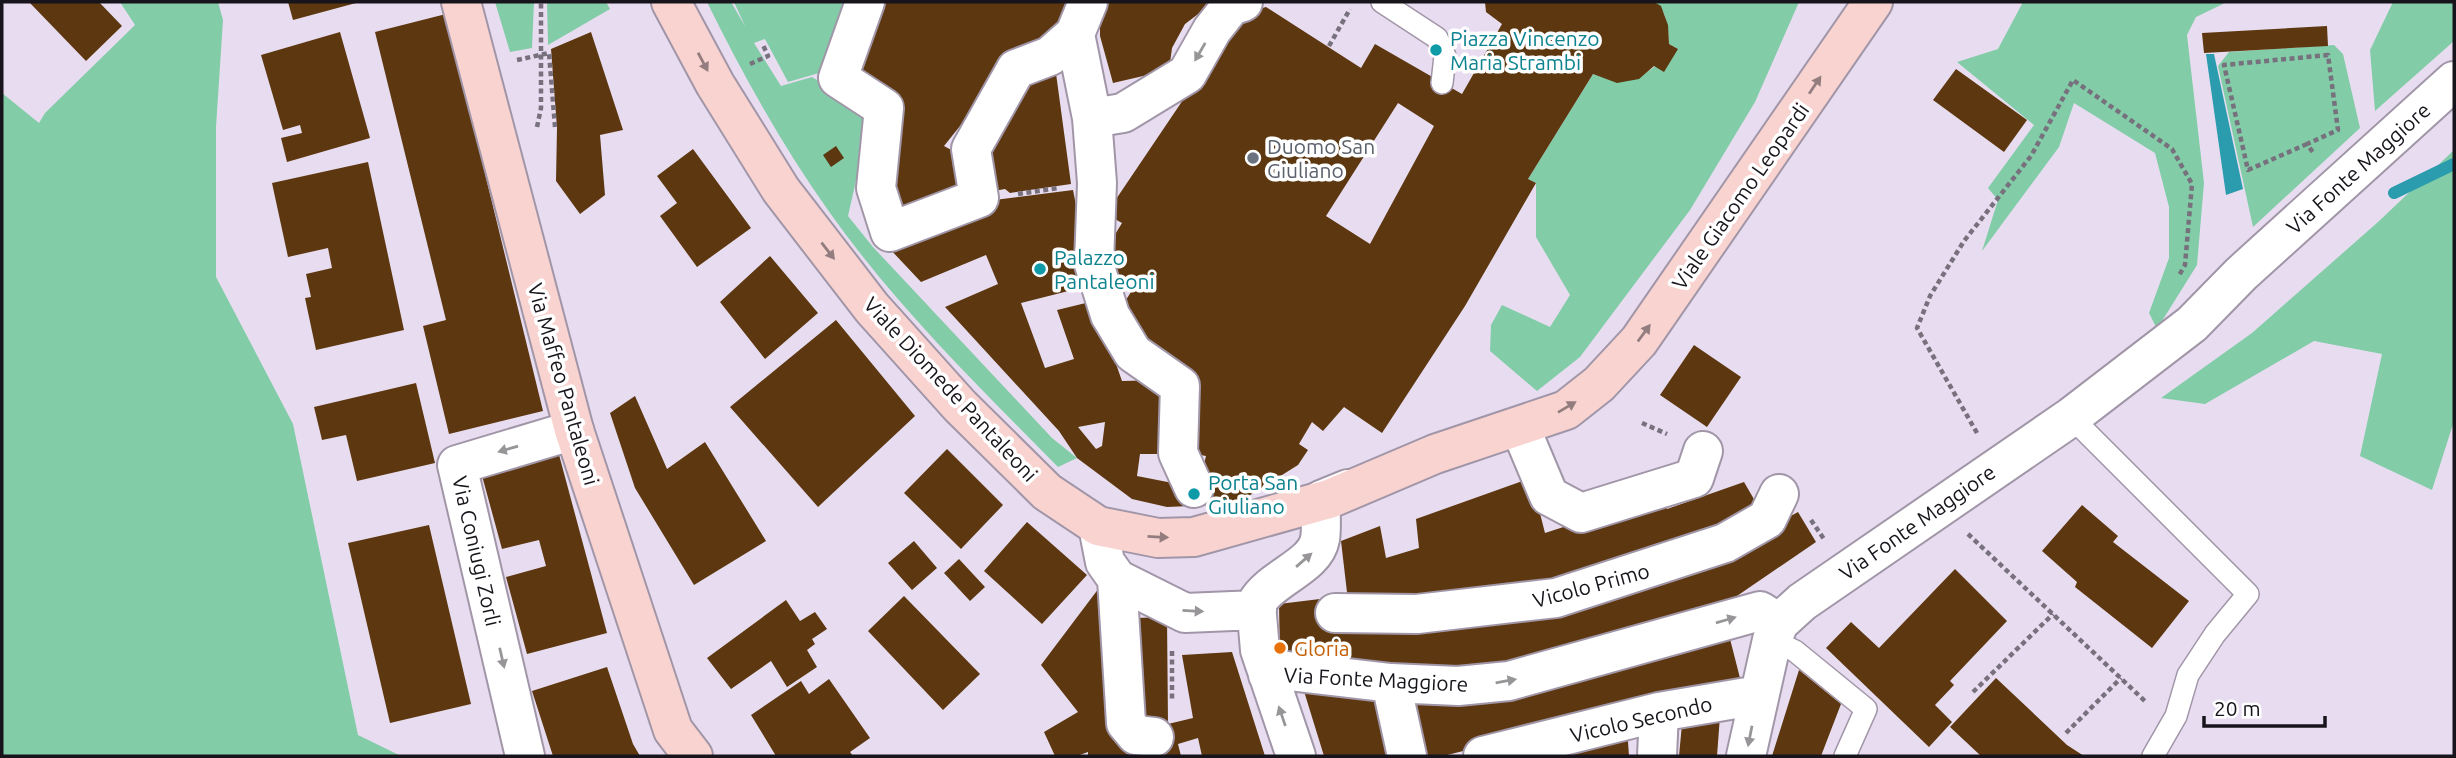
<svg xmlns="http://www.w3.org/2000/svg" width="2456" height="758" font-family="Ubuntu,sans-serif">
<rect width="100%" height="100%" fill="#e8ddf0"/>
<path fill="#82cca8" d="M120 2H218L223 20 216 127V277L293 424 358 735 401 756H2V93L39 123 45 113 135 25Z
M495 2H534L532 48 510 52Z
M547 2H606L610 9 548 45Z
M707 2H731L745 26 734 2H847L819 73 788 82 765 39 754 43 781 86 812 77 871 114 848 216 873 247 1052 438 1077 458 1058 467C978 386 896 306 830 213 783 147 743 75 707 2Z
M1654 2H1799L1755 102 1690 210 1580 357 1537 391 1490 351 1491 325 1502 305 1550 327 1570 295 1536 237V183L1528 179 1593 74C1636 90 1644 73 1678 49L1669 44C1668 29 1668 11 1654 2Z
M2023 2H2227L2196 17 2187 35 2204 183 2197 265 2157 329 2149 313 2169 258V207L2155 153 2074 103 2059 147 1982 251 1998 200 1988 188 2034 125 1957 62 1998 49Z
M2393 2H2454V41L2375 111 2370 50Z
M2334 45 2343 54 2360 128 2253 227 2218 66 2229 52Z
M2454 150V421L2432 490 2360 456 2382 354 2314 341 2205 404 2161 398 2252 333 2378 222Z"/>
<path fill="#2b9cad" d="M2206 54H2214L2243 189 2226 195Z"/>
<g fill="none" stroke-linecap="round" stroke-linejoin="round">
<path stroke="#2b9cad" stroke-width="12" d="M2394 193 2454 164"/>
</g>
<path fill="#5c370f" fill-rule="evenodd" d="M29 2H99L122 26 86 61Z
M288 2H356V3L293 20Z
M879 2H1071L1044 46 1016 56 944 146 964 157 958 194 892 218 891 98 850 72Z
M1100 2H1214L1185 24 1172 48 1169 70 1113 83 1100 36Z
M1485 2H1654L1661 6 1668 25 1669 44 1678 49 1664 72 1654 66 1639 79 1617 83 1593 74 1528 179 1536 183 1465 306 1382 433 1344 407 1323 431 1312 422 1299 444 1308 450 1298 465 1236 504 1167 507 1132 499 1077 458 1059 431 945 307 998 284 986 255 921 282 889 248 987 201 1073 190 1092 285 1021 303 1045 368 1074 359 1057 310 1094 301 1122 381 1163 380V454H1140L1137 476 1198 488 1206 456 1190 453 1156 356 1122 306 1131 292 1128 285 1097 264 1122 223 1106 214 1241 14 1266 7 1361 68 1375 44 1462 94 1502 24 1486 12ZM1398 103 1434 126 1370 244 1326 216ZM1105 422 1102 446 1096 449 1078 427Z
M446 14 543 411 449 434 423 326 446 320 375 32Z
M2327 26 2328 46 2204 53 2202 33Z
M340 32 370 138 287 162 281 138 302 133 300 125 283 130 261 55Z
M591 32 623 130 600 135 605 195 580 214 556 181 557 128 551 49Z
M1055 66 1071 184 1010 193 1005 189 994 191 982 141 1015 82Z
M1956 69 2027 120 2004 152 1933 100Z
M836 146 844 158 831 167 823 155Z
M693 149 751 228 697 267 660 216 677 203 657 176Z
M368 162 404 330 316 350 305 298 311 297 306 274 332 268 328 248 288 257 272 183Z
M770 256 818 313 765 359 720 302Z
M836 320 915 416 818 507 730 407Z
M1694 345 1741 377 1707 427 1660 395Z
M416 383 435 463 357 481 346 435 322 440 314 407Z
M635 396 667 469 705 442 766 541 694 585 635 488 610 413Z
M947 449 1003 505 961 549 904 493Z
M558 451 607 633 527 654 506 577 546 566 539 540 502 549 481 472Z
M1531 478 1545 533 1662 495 1667 509 1744 482 1762 513 1513 595 1348 601 1341 541 1380 526 1386 558 1419 548 1416 519Z
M2082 505 2118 536 2113 542 2189 601 2152 648 2075 587 2077 582 2042 551Z
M1798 512 1816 542 1734 598 1546 659 1456 673 1280 656 1279 604 1320 599 1324 623 1429 626 1751 538Z
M1027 522 1087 575 1042 624 984 571Z
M429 525 471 704 390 723 348 543Z
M914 541 937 568 912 590 888 563Z
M959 559 985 587 970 601 944 573Z
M1955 569 2007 621 1950 681 1954 685 1935 705 1952 722 1929 747 1826 648 1851 622 1879 648Z
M1099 588 1139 731 1135 618 1167 617 1168 724 1193 718 1182 655 1232 652 1265 756H1202L1198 738 1178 744 1181 756H1088V752L1077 756H1055L1044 732 1078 712 1041 665Z
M904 596 980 674 943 710 868 631Z
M786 600 800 621 815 612 827 629 812 639 815 644 807 650 817 667 787 687 771 661 731 689 707 658Z
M1729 635 1741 682 1443 756H1412L1398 700Z
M607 667 633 744 640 756H553L532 691Z
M1799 670 1841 704 1821 756H1772Z
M1996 678 2067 745 2084 756H1981L1950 727Z
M829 679 870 738 850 752 853 756H776L751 715 801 681 809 694Z
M1303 688 1375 693 1401 756H1324Z
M1720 716 1717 756H1679L1682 724Z
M1627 727 1629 756H1527Z"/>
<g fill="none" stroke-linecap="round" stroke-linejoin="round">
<defs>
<path id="lane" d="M1382 2 1437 38 1445 56 1442 83
M2071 417 2248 594 2215 634 2188 675 2176 716 2153 756
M1772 640 1795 651 1866 709 1845 756"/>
<path id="street" d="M865 2 838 78 884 108 876 188 890 232 979 198 971 149 1016 69 1050 56 1075 34
M1088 2 1075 34 1092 118 1097 183 1094 264 1110 315 1133 353 1180 386 1178 453 1194 488
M1092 118 1123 113 1187 74 1212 30 1231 6 1243 2
M1520 427 1549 496 1581 513 1694 478 1703 451
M1098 526 1105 562 1117 579 1185 613 1257 610
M1117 579 1126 723 1136 735 1154 737
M1335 613 1417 614 1556 598 1725 543 1767 519 1779 494
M1268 675 1288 671 1391 683 1458 686 1509 681 1760 611 1779 623
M1391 683 1407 756
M525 756 457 465 574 430
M1296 756 1260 650 1256 604C1271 577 1315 567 1320 539 1322 528 1320 512 1321 500L1348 489
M1483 756 1659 712 1759 695
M1657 756 1659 712
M1746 756 1772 640 1779 623 1802 602 2071 417 2192 324 2241 274 2454 81"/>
<path id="secondary" d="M461 2 574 430 673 730 693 756
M671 2 715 84 781 190 872 308 960 406 1047 492 1098 526 1158 538 1194 537 1329 499 1435 454 1566 410 1599 384 1639 341 1873 2"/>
</defs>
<use href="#lane" stroke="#a196a8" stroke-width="24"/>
<use href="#street" stroke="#a196a8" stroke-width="42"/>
<use href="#secondary" stroke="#a196a8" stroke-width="42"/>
<path stroke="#77707d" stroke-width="4.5" stroke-dasharray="5 3.5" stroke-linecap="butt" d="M1329 46 1350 9
M517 60 549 53 555 127
M750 64 768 56 763 45
M537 127 541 108V2
M2307 144 2248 170 2224 65 2328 55 2338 130 2307 144 2314 154
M1018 194 1058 188
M1642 423 1667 434
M1977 433 1917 328 1930 296 1964 241 2031 156 2073 80 2172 149 2192 184 2185 265 2178 277
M1811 520 1824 539
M1968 534 2147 703
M1172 651V702
M1973 692 2053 614
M2066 733 2121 678"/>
<use href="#lane" stroke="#fff" stroke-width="21"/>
<use href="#street" stroke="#fff" stroke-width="38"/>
<use href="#secondary" stroke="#f9d3d0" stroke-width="38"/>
</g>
<defs><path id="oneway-solid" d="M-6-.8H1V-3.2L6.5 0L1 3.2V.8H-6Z" transform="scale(1.75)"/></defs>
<g fill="#979598">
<use href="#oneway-solid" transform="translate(1200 52) rotate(120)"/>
<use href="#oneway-solid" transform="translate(508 449) rotate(164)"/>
<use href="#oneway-solid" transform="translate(1304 560) rotate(-41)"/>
<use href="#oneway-solid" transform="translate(1193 611) rotate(3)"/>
<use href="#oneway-solid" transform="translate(1726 620) rotate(-16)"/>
<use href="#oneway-solid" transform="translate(502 658) rotate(77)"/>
<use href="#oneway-solid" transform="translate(1506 681) rotate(-10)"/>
<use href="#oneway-solid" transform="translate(1282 716) rotate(-109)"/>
<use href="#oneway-solid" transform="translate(1750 736) rotate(101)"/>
</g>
<g fill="#947d7f">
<use href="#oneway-solid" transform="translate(703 62) rotate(62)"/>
<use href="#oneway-solid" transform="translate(1815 85) rotate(-56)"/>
<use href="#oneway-solid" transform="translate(828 251) rotate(52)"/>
<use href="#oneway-solid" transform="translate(1644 333) rotate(-54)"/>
<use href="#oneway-solid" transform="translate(1567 407) rotate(-31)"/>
<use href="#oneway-solid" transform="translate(1158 537) rotate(3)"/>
</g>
<g fill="#0f9aa8" stroke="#fff" stroke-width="2.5">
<circle cx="1436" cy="50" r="7"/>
<circle cx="1040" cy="269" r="7"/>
<circle cx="1194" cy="494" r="7"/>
</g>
<circle fill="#6b7280" stroke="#fff" stroke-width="2.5" cx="1253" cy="158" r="7"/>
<circle fill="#e8710a" stroke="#fff" stroke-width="2.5" cx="1280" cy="648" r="7"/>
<g text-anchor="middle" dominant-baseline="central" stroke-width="7" stroke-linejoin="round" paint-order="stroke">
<g font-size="21" fill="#0d838f" stroke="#fff" text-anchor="start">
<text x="1450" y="38">Piazza Vincenzo<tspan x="1450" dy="24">Maria Strambi</tspan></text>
<text x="1054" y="257">Palazzo<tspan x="1054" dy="24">Pantaleoni</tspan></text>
<text x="1208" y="482">Porta San<tspan x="1208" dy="24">Giuliano</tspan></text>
</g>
<g font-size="21" fill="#5b616d" stroke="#fff" text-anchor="start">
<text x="1267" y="146">Duomo San<tspan x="1267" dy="24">Giuliano</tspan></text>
</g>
<g font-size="21" fill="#18141b" stroke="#fff">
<text transform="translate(2358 168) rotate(-42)">Via Fonte Maggiore</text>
<text transform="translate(1740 196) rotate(-55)">Viale Giacomo Leopardi</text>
<text transform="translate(564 384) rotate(74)">Via Maffeo Pantaleoni</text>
<text transform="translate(951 389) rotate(47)">Viale Diomede Pantaleoni</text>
<text transform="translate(1917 522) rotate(-35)">Via Fonte Maggiore</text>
<text transform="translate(477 551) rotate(77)">Via Coniugi Zorli</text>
<text transform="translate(1591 585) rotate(-15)">Vicolo Primo</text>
<text transform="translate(1376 679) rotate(3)">Via Fonte Maggiore</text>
<text transform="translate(1641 719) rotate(-13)">Vicolo Secondo</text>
</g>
<g font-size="21" fill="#c56008" stroke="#fff" text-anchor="start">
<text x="1294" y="648">Gloria</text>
</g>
</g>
<rect width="2456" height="758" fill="none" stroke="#18141b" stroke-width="7"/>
<path d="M2204 716v10h121v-10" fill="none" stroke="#18141b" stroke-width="3.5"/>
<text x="2214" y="716" font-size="21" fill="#18141b" stroke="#ffffff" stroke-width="5" paint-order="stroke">20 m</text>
</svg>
